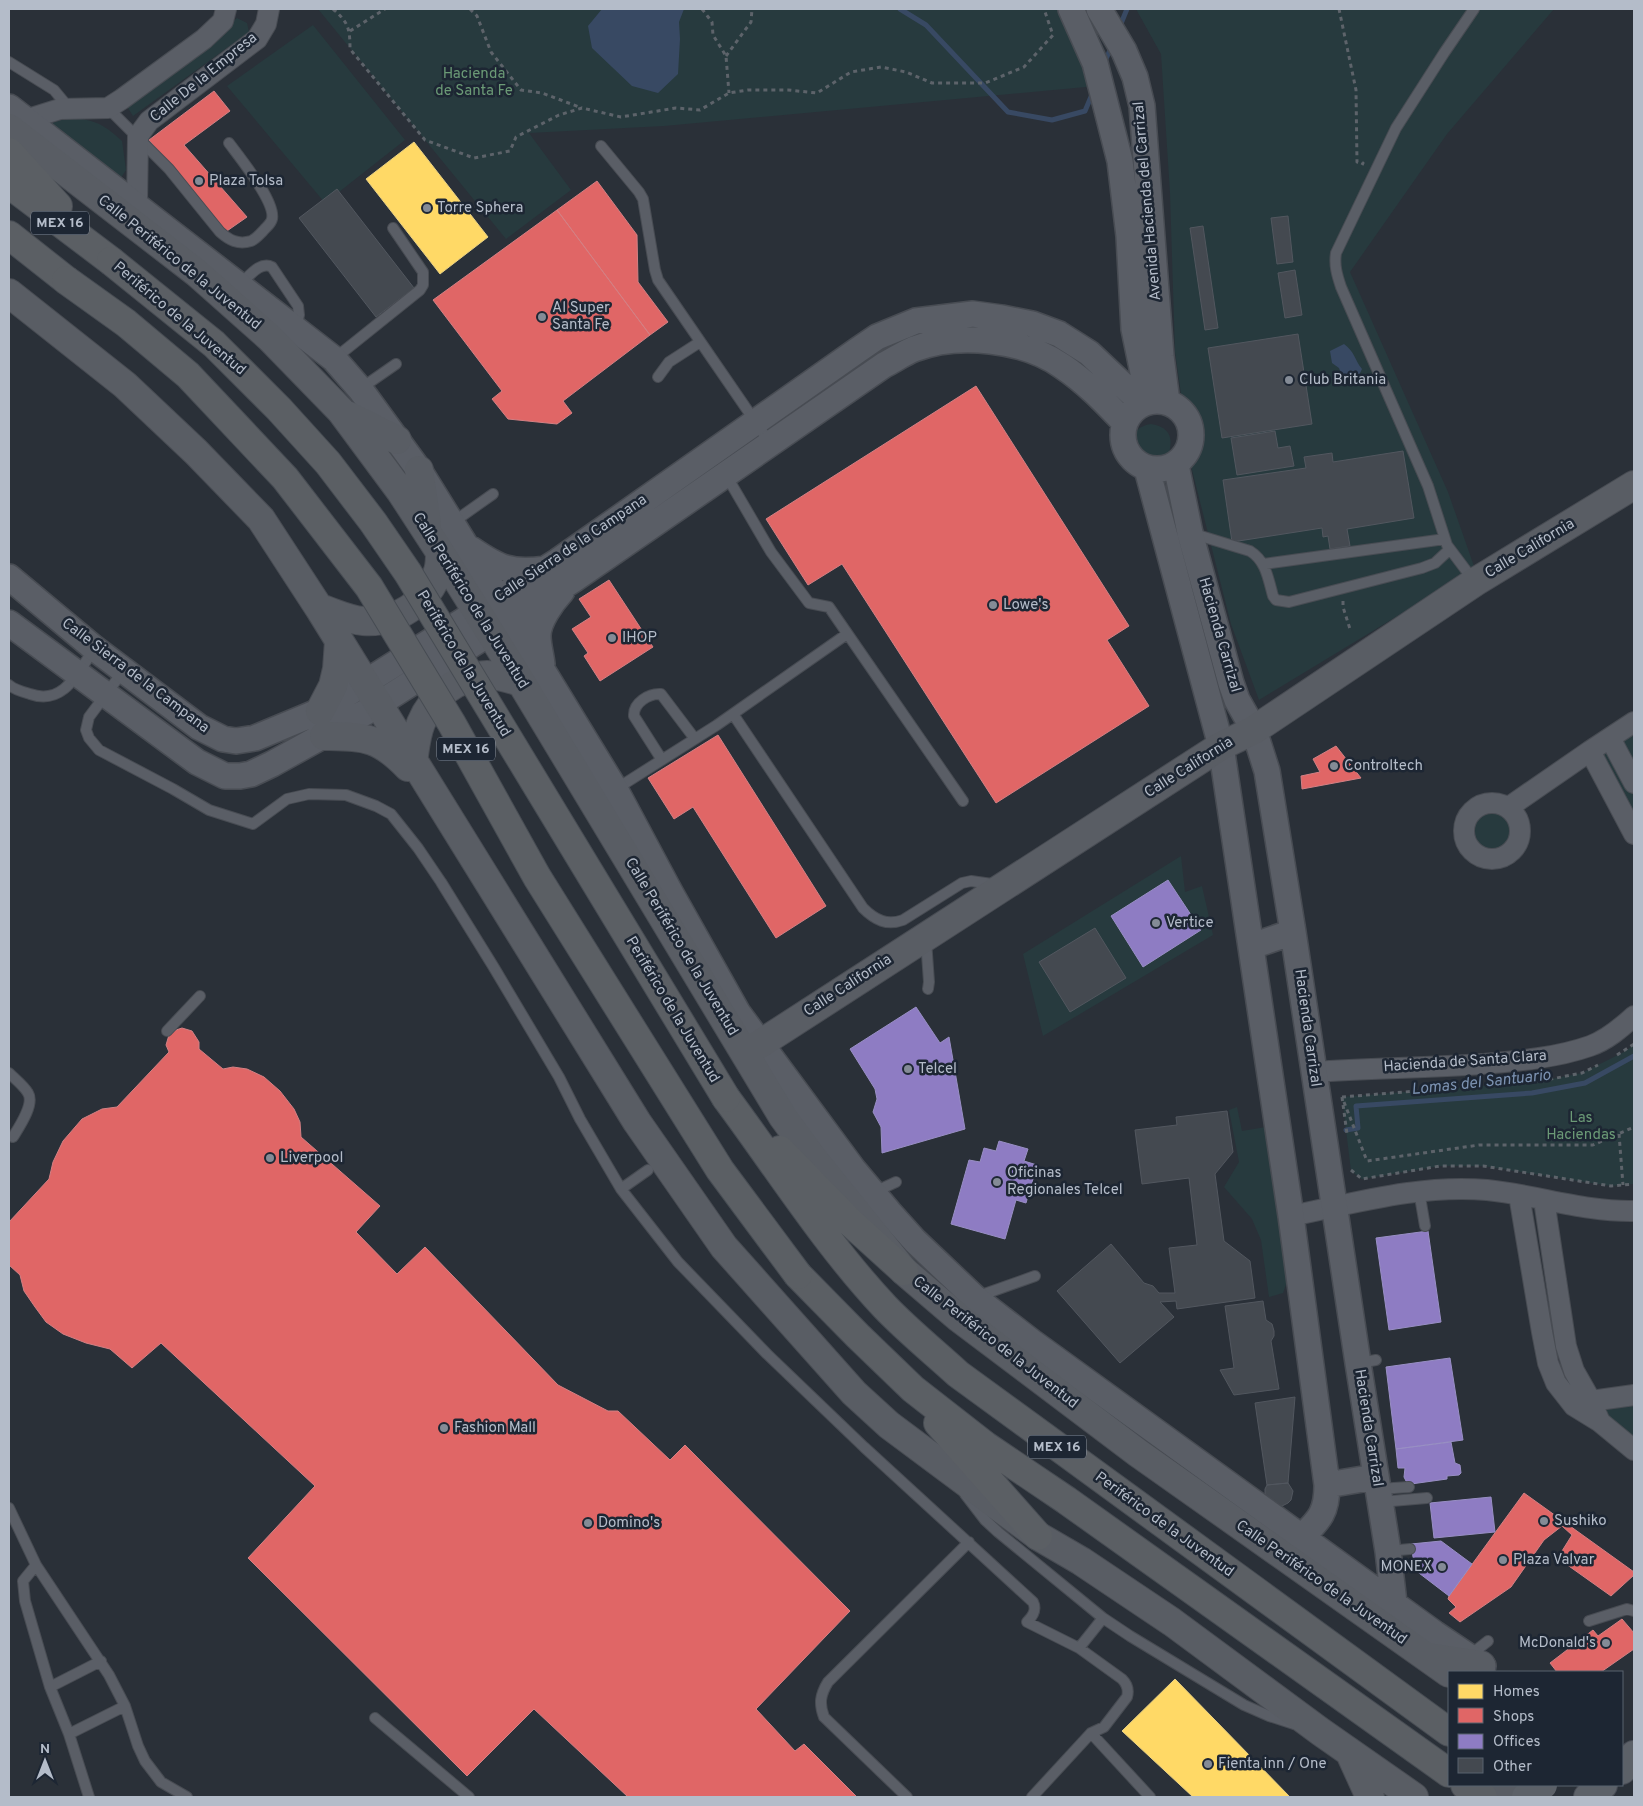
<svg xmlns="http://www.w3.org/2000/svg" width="1643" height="1806" font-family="Overpass,sans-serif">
<rect width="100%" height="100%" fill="#2a3038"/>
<path fill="#273a3e" d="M318 9H1080L1107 85 664 126 529 133 571 190 506 239Z
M1136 9H1554L1447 134 1350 272 1448 492 1475 569 1259 700 1231 624 1192 470 1175 352 1170 193 1161 54Z
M237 18 247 23 249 32 133 116 128 108 134 99Z
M313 25 405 140 325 203 227 86Z
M75 118C99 121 105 126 122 141L126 170 117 184 47 125 61 120Z
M1151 424C1172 427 1174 441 1167 458L1156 463H1142L1131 449C1133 434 1135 427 1151 424Z
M1634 730V812L1598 752Z
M1488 806 1508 809 1515 819 1516 841 1503 855 1483 856 1470 843 1469 821Z
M1181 856 1185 892 1202 886 1213 935 1043 1036 1023 954Z
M1634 1044V1184L1611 1186 1483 1166H1440L1362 1179 1351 1171 1342 1097 1541 1081 1582 1073 1626 1051Z
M1237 1107 1242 1131 1266 1127 1289 1276 1283 1293 1269 1297 1261 1240 1252 1219 1224 1187 1239 1162 1229 1110Z
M1634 1404V1442L1592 1407Z"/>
<path fill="#384963" d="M602 9H684L679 22 680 39 678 74 658 93 632 86 592 48 588 26Z
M1344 344C1355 352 1354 359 1362 369 1358 379 1353 380 1343 379L1339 368 1332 363 1330 351Z"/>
<path fill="#ffd966" stroke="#e8d084" d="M414 142 488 237 440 274 366 179Z
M1175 1679 1290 1797H1193L1122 1731Z"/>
<path fill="#e06666" stroke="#d38084" d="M214 91 230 111 184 145 247 217 224 233 149 140Z
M597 181 637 235 638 282 668 322 650 335 557 210Z
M557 210 650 335 563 401 572 413 557 424 508 419 492 399 502 391 433 300Z
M976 386 1129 626 1107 640 1149 706 996 803 842 564 808 585 766 519Z
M609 580 653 647 600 681 584 656 588 653 572 629 591 617 579 599Z
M718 735 826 906 776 938 693 807 674 819 648 778Z
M1336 746 1361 778 1302 789 1301 776 1320 772 1313 759Z
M182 1028 192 1031 199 1042V1049L223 1069 233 1067 247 1069 264 1077 280 1091 294 1109 300 1122 301 1137 380 1206 356 1232 397 1274 425 1247 558 1385 608 1411H618L670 1460 685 1445 850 1611 756 1709 795 1751 804 1744 857 1797H628L534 1709 467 1776 248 1558 315 1486 161 1343 132 1368 110 1349 86 1343 63 1334 46 1322 35 1307 24 1291 20 1275 9 1265V1222L49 1179 53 1162 63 1141 82 1119 102 1109 117 1107 169 1052 166 1045 169 1035 173 1031Z
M1524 1493 1634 1572V1575L1611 1596 1566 1564 1569 1557 1562 1551 1572 1535 1562 1526 1544 1540 1511 1587 1460 1622 1449 1613 1456 1607 1448 1599 1449 1596Z
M1622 1619 1634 1633V1649L1601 1672H1557L1550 1663 1593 1630 1598 1636Z"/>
<path fill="#8e7cc3" stroke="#998fc5" d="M1168 880 1201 930 1143 967 1111 916Z
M916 1007 940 1043 949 1037 965 1129 882 1153 881 1127 873 1112 877 1099 875 1089 850 1049Z
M999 1141 1028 1149 1024 1161 1037 1165 1026 1203 1016 1200 1005 1239 951 1224 969 1160 980 1162 984 1148 996 1151Z
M1428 1231 1441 1322 1389 1330 1376 1238Z
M1450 1358 1463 1440 1396 1449 1386 1367Z
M1451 1442 1455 1463 1460 1465 1461 1473 1459 1475 1447 1476V1479L1411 1484 1406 1481 1404 1477 1405 1468H1398L1396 1449Z
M1491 1497 1495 1532 1434 1538 1430 1503Z
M1441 1541 1472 1564 1449 1596 1415 1570 1411 1544Z"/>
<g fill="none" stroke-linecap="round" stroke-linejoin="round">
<path stroke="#384963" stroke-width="5" d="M900 9 926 25 1008 112 1052 120 1085 111 1093 92
M1120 26 1127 9
M1104 63 1112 46
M1346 1130 1358 1128 1356 1106 1532 1093 1585 1083 1634 1056"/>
</g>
<path fill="#444950" stroke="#52575f" d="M337 189 414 288 376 317 299 218Z
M1288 216 1293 262 1277 264 1271 218Z
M1203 226 1218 328 1205 330 1190 228Z
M1295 270 1302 315 1285 318 1278 273Z
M1298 334 1312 424 1222 438 1208 348Z
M1275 431 1278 448 1290 446 1294 466 1237 475 1231 438Z
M1403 451 1414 518 1347 529 1350 546 1330 549 1328 536 1323 537 1322 528 1232 542 1223 480 1306 468 1304 457 1332 453 1333 462Z
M1095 928 1126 978 1070 1012 1039 962Z
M1227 1111 1233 1152 1215 1174 1224 1241 1250 1261 1255 1298 1177 1309 1176 1301 1160 1302 1174 1317 1120 1363 1057 1291 1111 1244 1144 1283 1153 1286 1159 1293H1175L1169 1248 1197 1245 1189 1178 1142 1184 1135 1130 1177 1125 1176 1117Z
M1263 1301 1266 1320 1272 1324 1274 1331V1336L1271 1341 1279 1389 1234 1395 1220 1370 1234 1368 1225 1306Z
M1295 1397 1288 1483 1267 1485 1255 1403Z
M1288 1483 1293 1491 1291 1500 1288 1503 1280 1507 1265 1498V1489L1267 1485Z"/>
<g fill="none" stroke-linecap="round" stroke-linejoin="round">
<defs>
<path id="service" d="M1474 9 1444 53 1396 128 1336 253C1334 265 1337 275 1341 287L1428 486 1447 545 1474 581
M9 62 54 90 69 108
M108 108 169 169 220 232C229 240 238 245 251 241 256 239 259 235 263 231 266 227 271 224 272 219 276 202 240 158 229 143
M601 146 639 192 643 199 655 270 658 280 770 443
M239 285C248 278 260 260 272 267L298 306 299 315 296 328
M334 359 420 290 423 285V272L393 228
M658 377 669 362 700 342
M360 389 396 364
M726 475 771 552 809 603 829 607 963 801
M452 523 493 494
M1191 533 1250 551C1266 561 1268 578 1273 596L1276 600 1289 602 1422 568 1435 563 1450 549
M1264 564 1445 539
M124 670 89 717 86 730 89 738 99 750 173 789 209 810 253 824 287 799 309 794 346 795 376 806 391 814 418 848 441 882 493 966 559 1077 580 1119 621 1189 678 1262 767 1354 864 1447 1033 1602C1037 1610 1033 1616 1027 1622L1079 1648 1103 1618
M9 685C15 690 23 692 30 694 64 706 78 672 94 649
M733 714 863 908C875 920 887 926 903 920L962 883 971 881 999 885
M662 760 634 716C633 703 649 693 661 694L695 739
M616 789 717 725 847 634
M926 940 929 982 928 989
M167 1031 200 996
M9 1073C15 1079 24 1086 28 1093 35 1104 19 1127 13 1137
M621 1189 648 1170
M1419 1191 1425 1226
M872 1193 896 1182
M976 1297 1035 1276
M1359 1363 1376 1360
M1379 1489 1409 1487
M965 1494 985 1520 998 1532 1103 1618 1130 1636 1244 1705 1269 1716 1294 1724
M1380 1502 1427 1498
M9 1508 36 1565 109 1675 125 1706 138 1746 145 1761 161 1782 187 1797
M1389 1551 1410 1549
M36 1565 23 1581 25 1601 50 1687 69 1734 89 1797
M1589 1621 1627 1609 1634 1611
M1469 1656 1488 1641
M50 1687 101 1661
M375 1718 469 1797
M1091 1733 1150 1797
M69 1734 125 1706
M907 1797 824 1717C819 1704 820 1695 828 1682L969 1542
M1032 1797 1091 1733 1104 1727 1127 1697C1129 1690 1127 1684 1122 1679L1079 1648"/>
<path id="minor" d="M25 120 60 109 108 108 122 99 204 39 223 21 226 9
M137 205 138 136 149 121 257 39 266 24 269 9
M1610 738 1634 783
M1590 751 1634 834
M1464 831a28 28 0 1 1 56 0a28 28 0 1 1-56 0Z
M1509 807 1590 751 1634 722
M1314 1072C1370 1068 1426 1068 1482 1064 1518 1061 1556 1058 1590 1046 1607 1040 1621 1028 1634 1016
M1519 1195 1542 1332 1548 1363 1556 1383 1574 1406 1600 1422 1634 1450
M1544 1200 1566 1346 1574 1371 1591 1401 1600 1422
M1291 1216C1355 1203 1421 1184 1487 1190 1537 1195 1584 1212 1634 1211
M1580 1404 1591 1401 1634 1395"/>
<path id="tertiary" d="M1071 9 1095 63 1120 161 1129 236 1134 329 1149 402
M1099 9 1124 51 1135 77 1142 106 1161 356 1167 402
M9 107 334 359 360 389 419 470 521 635 615 789 670 892 738 1013 853 1169 889 1212 915 1241 975 1298 1032 1342 1434 1633 1483 1666
M1123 435a34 34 0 1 1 68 0a34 34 0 1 1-68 0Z
M1176 465 1190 533 1231 683 1237 700 1254 730 1267 771 1293 932 1358 1363 1388 1551 1394 1603
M1147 469 1221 746 1291 1216 1327 1485C1327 1512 1320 1519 1302 1537
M471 549C499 568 511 574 545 569
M9 577 94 648 199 727 223 739 236 741 255 738 320 711 558 561 858 350 877 337 916 321 973 314 1002 318 1032 324 1059 334 1089 353 1143 404
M9 623 197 762 225 776H240L251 774 272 764 366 712 573 580 884 365C894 360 904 353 914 349 958 332 1024 339 1062 366 1086 382 1105 402 1125 423
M542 664C541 655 538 645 538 636 538 621 552 602 562 591
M1252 946 1293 932
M1327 1485 1375 1477"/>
<path id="secondary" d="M9 128 197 273 270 338 341 411 401 492 440 552 521 682 783 1117 813 1158 904 1271 959 1318 1138 1453 1449 1673
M9 293 125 385 196 452 261 519 319 608 637 1122 724 1247 854 1393 889 1425 1038 1536 1081 1561 1172 1622 1321 1732 1414 1797
M347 415 397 440
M419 470 427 524
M319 608C333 612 348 620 363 621 395 624 429 602 438 571 440 565 440 558 440 552
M320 711 333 686 337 669 339 641
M324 736C365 737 378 736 408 767
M413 762C415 749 416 735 421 723 432 696 458 676 487 675 499 675 510 679 521 682
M745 1052 760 1044 1221 746 1254 730 1475 582 1634 485
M1428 1657 1481 1665
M1350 1753 1370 1797
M1494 1797 1509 1785"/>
<path id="primary" d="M1622 1770 1634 1755
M1588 1797 1603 1785"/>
<path id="trunk" d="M9 152 58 206
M9 184 111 261
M9 235 66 280
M726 1098C778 1168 825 1243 885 1307 908 1331 934 1352 958 1374L1449 1732
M780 1150 851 1223 904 1271
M798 1275 858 1336 913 1389 986 1446 1066 1500 1449 1773
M938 1423 1038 1536
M1465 1785 1483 1797"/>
</defs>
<use href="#service" stroke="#484c53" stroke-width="12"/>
<use href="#minor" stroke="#484c53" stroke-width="22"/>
<use href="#tertiary" stroke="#484c53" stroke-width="28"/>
<use href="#secondary" stroke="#484c53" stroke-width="30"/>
<use href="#primary" stroke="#484c55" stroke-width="30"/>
<use href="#trunk" stroke="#474c53" stroke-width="30"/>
<path stroke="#5d636a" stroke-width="3" stroke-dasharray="4 4" stroke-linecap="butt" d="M333 9C348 22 350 28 350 49L425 140 474 158 510 151 516 137 559 115 582 108 621 117 676 108 700 110 729 93 748 90H788L817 93 851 72 881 67 906 72 932 83H985L1024 67 1053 35 1044 9
M470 9 477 16 491 52 521 90 542 93 582 108
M702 9 712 22 713 35 726 56 729 93
M1339 9 1356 90 1357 162 1363 163 1362 165
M350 31 385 9
M726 56 751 22 752 9
M1343 601V607L1350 629
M1617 1055 1634 1044
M1342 1097 1347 1134
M1342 1097 1541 1081 1582 1073 1598 1065
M1344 1102 1367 1161 1479 1145H1593L1634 1127
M1619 1134 1623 1185
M1351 1170 1362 1179 1440 1166H1483L1611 1186 1634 1184"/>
<use href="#service" stroke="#5a5e66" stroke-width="10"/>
<use href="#minor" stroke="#5a5e66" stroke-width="20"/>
<use href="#tertiary" stroke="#5a5e66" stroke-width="25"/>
<use href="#secondary" stroke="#595d64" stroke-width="28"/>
<use href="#primary" stroke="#5c6168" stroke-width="28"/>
<use href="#trunk" stroke="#5b5f64" stroke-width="28"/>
<defs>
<path id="primary-bridge" d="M1526 1797 1543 1785"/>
<path id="trunk-bridge" d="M111 261 214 344 279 409 328 463 373 522 408 573 726 1098
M66 280 126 323 188 375 285 478 369 587 452 724 537 877 720 1170 798 1275"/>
</defs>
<use href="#primary-bridge" stroke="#484c55" stroke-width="30" stroke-linecap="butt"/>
<use href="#trunk-bridge" stroke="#474c53" stroke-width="30" stroke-linecap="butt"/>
<use href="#primary-bridge" stroke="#5c6168" stroke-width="28"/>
<use href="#trunk-bridge" stroke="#5b5f64" stroke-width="28"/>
</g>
<g fill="#848b96" stroke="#1d2633" stroke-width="2">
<circle cx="199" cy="181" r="5"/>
<circle cx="427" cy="208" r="5"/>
<circle cx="542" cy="317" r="5"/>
<circle cx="1289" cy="380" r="5"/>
<circle cx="993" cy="605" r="5"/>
<circle cx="612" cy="638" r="5"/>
<circle cx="1334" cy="766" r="5"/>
<circle cx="1156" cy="923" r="5"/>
<circle cx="908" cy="1069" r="5"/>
<circle cx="270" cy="1158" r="5"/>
<circle cx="997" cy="1182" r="5"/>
<circle cx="444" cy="1428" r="5"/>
<circle cx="1544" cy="1521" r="5"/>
<circle cx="588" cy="1523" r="5"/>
<circle cx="1503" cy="1560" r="5"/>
<circle cx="1442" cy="1567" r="5"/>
<circle cx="1606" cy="1643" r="5"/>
<circle cx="1208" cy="1764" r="5"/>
</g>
<g text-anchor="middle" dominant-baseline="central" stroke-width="5" stroke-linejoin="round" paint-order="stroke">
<g fill="#1d2633" stroke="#878f9c" stroke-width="1">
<rect x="31" y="211.5" width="58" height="23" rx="4"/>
<rect x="437" y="737.5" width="58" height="23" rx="4"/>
<rect x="1028" y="1435.5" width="58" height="23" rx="4"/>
</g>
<g font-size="14" font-weight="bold" fill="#b4bcc9">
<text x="60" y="223">MEX 16</text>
<text x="466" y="749">MEX 16</text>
<text x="1057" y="1447">MEX 16</text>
</g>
<g font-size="15" fill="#6b9a76" stroke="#1d2633">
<text x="474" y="74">Hacienda<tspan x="474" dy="17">de Santa Fe</tspan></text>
<text x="1581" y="1118">Las<tspan x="1581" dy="17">Haciendas</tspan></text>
</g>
<g font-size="15" fill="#b4bcc9" stroke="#1d2633">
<text transform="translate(204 78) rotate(-39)">Calle De la Empresa</text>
<text transform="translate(1148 201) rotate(-95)">Avenida Hacienda del Carrizal</text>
<text transform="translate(179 263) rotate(39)">Calle Periférico de la Juventud</text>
<text transform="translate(179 319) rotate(40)">Periférico de la Juventud</text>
<text transform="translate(571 549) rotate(-34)">Calle Sierra de la Campana</text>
<text transform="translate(1530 549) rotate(-31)">Calle California</text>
<text transform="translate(470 601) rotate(58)">Calle Periférico de la Juventud</text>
<text transform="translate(1219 635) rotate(74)">Hacienda Carrizal</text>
<text transform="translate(463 664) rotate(59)">Periférico de la Juventud</text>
<text transform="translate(135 676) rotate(37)">Calle Sierra de la Campana</text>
<text transform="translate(1189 768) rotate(-32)">Calle California</text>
<text transform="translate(681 947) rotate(59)">Calle Periférico de la Juventud</text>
<text transform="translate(848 986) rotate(-33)">Calle California</text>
<text transform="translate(672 1010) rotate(59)">Periférico de la Juventud</text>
<text transform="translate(1307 1028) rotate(82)">Hacienda Carrizal</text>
<text transform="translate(1465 1062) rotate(-4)">Hacienda de Santa Clara</text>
<text transform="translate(995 1343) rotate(38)">Calle Periférico de la Juventud</text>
<text transform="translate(1368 1428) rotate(81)">Hacienda Carrizal</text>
<text transform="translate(1164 1525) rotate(36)">Periférico de la Juventud</text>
<text transform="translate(1321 1583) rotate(35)">Calle Periférico de la Juventud</text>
</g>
<g font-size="15" fill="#b4bcc9" stroke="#1d2633" text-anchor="start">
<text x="209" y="181">Plaza Tolsa</text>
<text x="437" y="208">Torre Sphera</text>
<text x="552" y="308">Al Super<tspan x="552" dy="17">Santa Fe</tspan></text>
<text x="1299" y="380">Club Britania</text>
<text x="1003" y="605">Lowe's</text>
<text x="622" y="638">IHOP</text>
<text x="1344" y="766">Controltech</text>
<text x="1166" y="923">Vertice</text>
<text x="918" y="1069">Telcel</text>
<text x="280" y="1158">Liverpool</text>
<text x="1007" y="1173">Oficinas<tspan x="1007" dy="17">Regionales Telcel</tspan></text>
<text x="454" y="1428">Fashion Mall</text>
<text x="1554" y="1521">Sushiko</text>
<text x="598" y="1523">Domino's</text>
<text x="1513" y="1560">Plaza Valvar</text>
<text x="1432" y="1567" text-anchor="end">MONEX</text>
<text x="1596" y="1643" text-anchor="end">McDonald's</text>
<text x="1218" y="1764">Fienta inn / One</text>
</g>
<g font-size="16" font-style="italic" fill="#7c92b1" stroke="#1d2633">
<text transform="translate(1481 1083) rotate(-6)">Lomas del Santuario</text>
</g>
</g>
<rect width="1643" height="1806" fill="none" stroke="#b4bcc9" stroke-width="20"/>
<rect x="1448" y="1671" width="175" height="115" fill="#1d2633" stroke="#59626f"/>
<rect x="1458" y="1684" width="25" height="15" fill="#ffd966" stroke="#59626f"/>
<text x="1493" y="1696" font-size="15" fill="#b4bcc9">Homes</text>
<rect x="1458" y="1708" width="25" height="15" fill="#e06666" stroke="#59626f"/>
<text x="1493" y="1721" font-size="15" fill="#b4bcc9">Shops</text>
<rect x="1458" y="1734" width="25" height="15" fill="#8e7cc3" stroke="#59626f"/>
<text x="1493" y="1746" font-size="15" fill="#b4bcc9">Offices</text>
<rect x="1458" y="1758" width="25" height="15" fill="#444950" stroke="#59626f"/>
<text x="1493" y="1771" font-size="15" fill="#b4bcc9">Other</text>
<g transform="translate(45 1761)" stroke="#1d2633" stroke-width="4" paint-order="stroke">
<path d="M0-4L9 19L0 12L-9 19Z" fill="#b4bcc9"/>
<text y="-8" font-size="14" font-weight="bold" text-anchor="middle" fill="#b4bcc9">N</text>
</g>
</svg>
